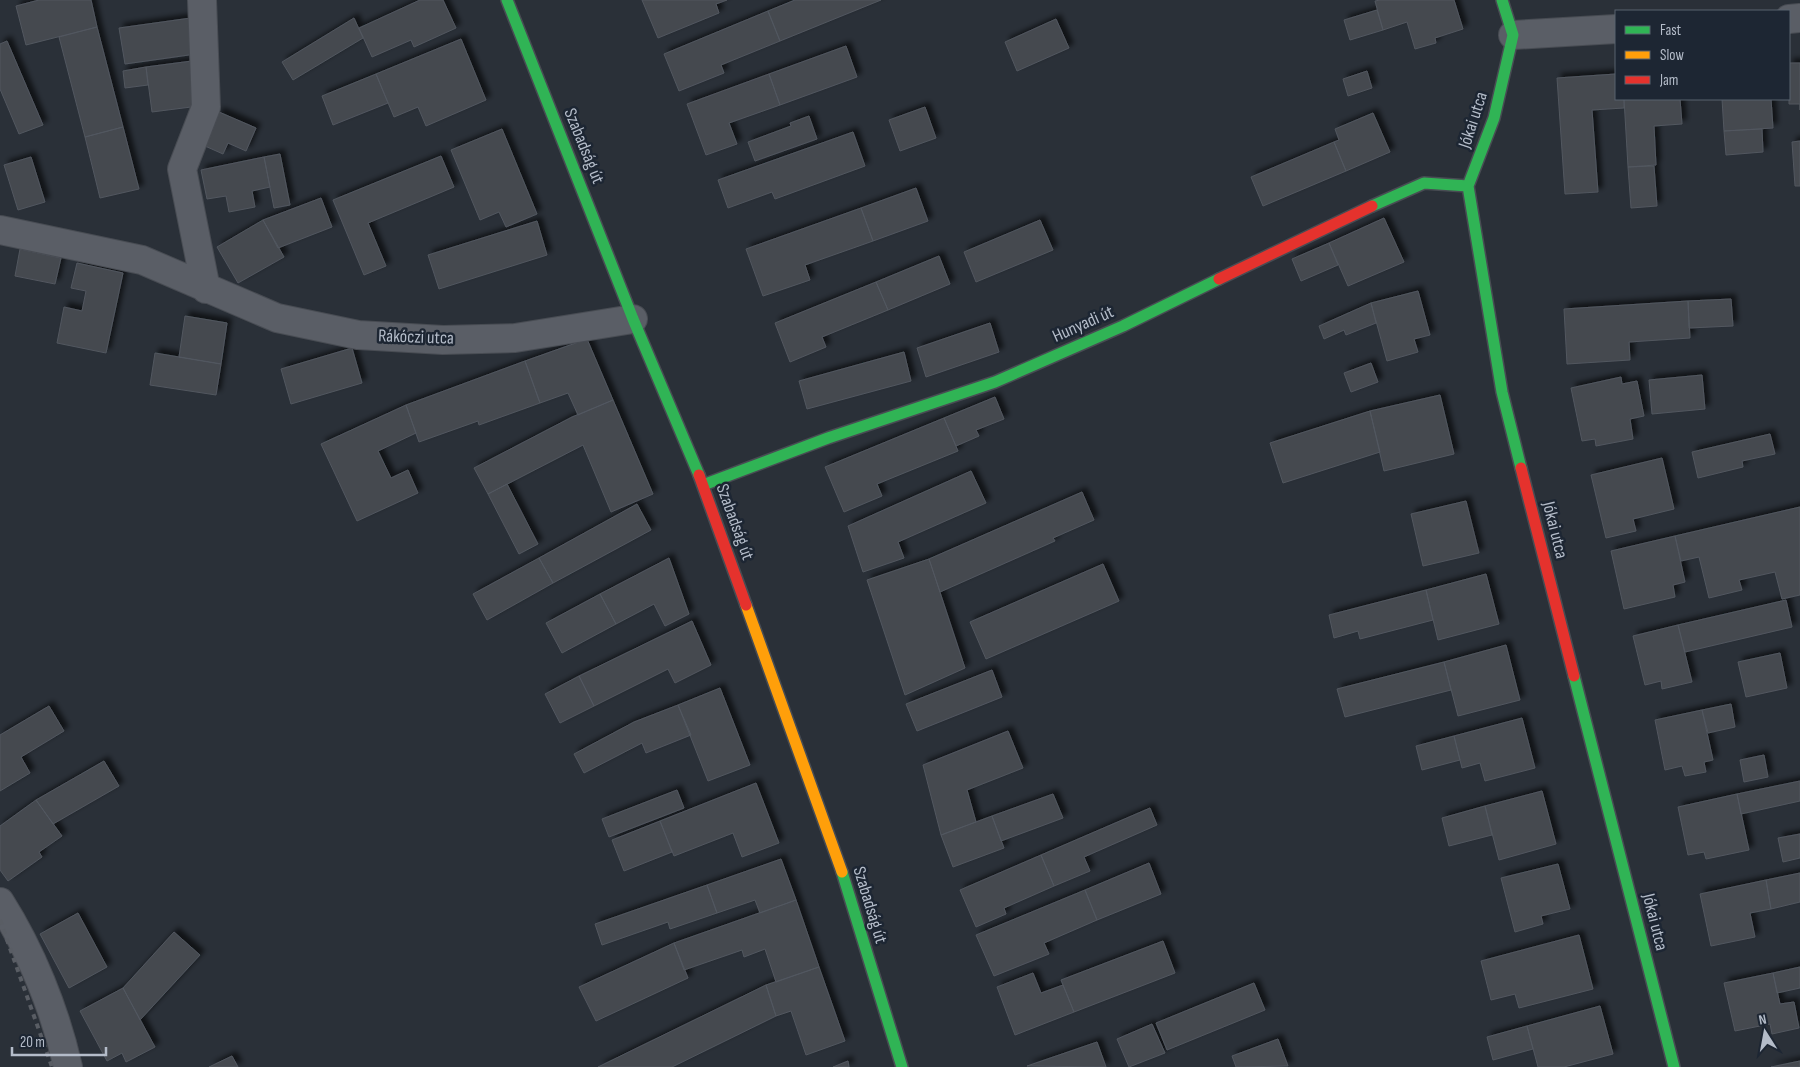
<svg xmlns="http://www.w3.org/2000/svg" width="1800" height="1067" font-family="'Sofia Sans Condensed',sans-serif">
<defs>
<filter id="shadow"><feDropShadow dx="4.5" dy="-4.5" stdDeviation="2.5" flood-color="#0009"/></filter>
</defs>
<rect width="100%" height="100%" fill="#2a3038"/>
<path fill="#444950" stroke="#52575f" filter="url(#shadow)" d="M39 0H91L97 27 26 45 16 6Z
M420 0H443L456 28 414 47 411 40 372 57 359 28Z
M642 0H727L716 4 719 13 658 38Z
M795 0H881L780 41 768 11Z
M1380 0H1454L1463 29 1435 38 1436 43 1415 49 1407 22 1383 30 1375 1Z
M1377 10 1383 30 1350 40 1344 20Z
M768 11 780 41 721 65 724 73 679 91 664 54Z
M191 18 196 54 125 64 119 28Z
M354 18 363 38 293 80 282 62Z
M1056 19 1069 48 1017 71 1005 42Z
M97 27 123 127 85 137 59 37Z
M461 39 486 100 426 126 418 107 394 117 376 74Z
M7 41 43 125 19 134 0 89V44Z
M846 46 857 77 780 105 769 74Z
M192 61 199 106 152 112 146 67Z
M1789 63H1800V110V104H1789Z
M146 67 148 85 125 88 123 71Z
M1367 71 1372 88 1348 96 1343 79Z
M376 74 388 103 333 125 322 96Z
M769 74 780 105 729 123 737 144 706 155 687 104Z
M1616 74V99H1624V108L1592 110 1598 192 1565 194 1557 78Z
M1624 99H1680L1682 124 1654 126 1656 165 1628 167Z
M1722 99H1771L1773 128 1724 131Z
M925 107 936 138 900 151 889 120Z
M219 112 256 128 246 151 228 143 223 154 205 146Z
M1373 113 1390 152 1346 171 1334 142 1339 140 1335 129Z
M809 116 817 139 755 161 748 142 791 126 790 123Z
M123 127 139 189 100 198 85 137Z
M502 129 537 214 506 227 499 212 480 220 451 150Z
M1762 129 1763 152 1726 155 1724 131Z
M853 132 865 166 775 199 772 192 728 208 718 180Z
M1800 141V186H1795L1792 142Z
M1334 142 1346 171 1263 206 1251 177Z
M280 154 290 205 274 208 264 157Z
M441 156 454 187 368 223 386 266 364 275 333 200Z
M31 157 45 202 18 210 4 165Z
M264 157 270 187 252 191 255 207 229 212 226 196 207 199 201 170Z
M1654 166 1657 206 1631 208 1628 167Z
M916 188 928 221 873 241 861 208Z
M321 198 332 227 278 248 263 220Z
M861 208 873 241 805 265 810 280 763 296 746 249Z
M1384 218 1404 262 1348 286 1329 243Z
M263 220 284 257 238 283 217 247Z
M1040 220 1053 250 976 282 964 252Z
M537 221 547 255 439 289 428 255Z
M1329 243 1338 265 1301 281 1292 259Z
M20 249 61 258 55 284 15 276Z
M939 256 950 284 888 310 876 282Z
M77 263 123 273 106 353 57 343 64 307 82 311 86 291 71 288Z
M876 282 888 310 822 337 826 347 790 362 775 323Z
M1418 291 1430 335 1414 339 1418 352 1387 361 1371 303Z
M1731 299 1733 326 1689 328 1688 301Z
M1688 301 1690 338 1629 342 1630 360 1567 364 1564 309Z
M1371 303 1376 323 1346 335 1344 330 1324 339 1319 326Z
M185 316 227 323 221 364 179 357Z
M990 323 999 352 926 377 917 348Z
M587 339 613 400 578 415 568 393 540 403 525 361Z
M352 348 362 383 291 404 281 369Z
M904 352 911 381 807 409 799 381Z
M155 353 221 364 216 395 150 385Z
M525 361 540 403 479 425 478 421 419 442 406 405Z
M1371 363 1378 382 1351 392 1344 373Z
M1702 375 1705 409 1652 414 1649 380Z
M1621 377 1622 384 1637 381 1644 416 1630 419 1633 439 1596 446 1595 439 1582 441 1571 388Z
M1440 395 1454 454 1384 471 1370 411Z
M995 397 1004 419 976 430 979 436 956 446 944 418Z
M613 400 653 494 611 512 583 445 488 494 474 468 572 417Z
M406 405 416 433 378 451 391 478 408 470 418 493 357 521 321 444Z
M1370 411 1380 452 1283 483 1270 443Z
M944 418 958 451 877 484 882 496 844 512 825 467Z
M1770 434 1775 454 1742 461 1743 467 1698 478 1692 452Z
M1662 458 1674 509 1633 519 1636 531 1606 538 1591 475Z
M971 471 986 503 898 542 904 558 863 572 848 526Z
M507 484 538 544 519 554 488 494Z
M1082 492 1094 520 1053 538 1055 541 940 592 929 559Z
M1466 501 1479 553 1423 566 1411 514Z
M637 504 651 530 553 583 539 558Z
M1800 507V595L1782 599 1775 572 1739 580 1742 590 1709 598 1699 557 1681 561 1675 536Z
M1675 536 1685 582 1673 585 1675 597 1624 609 1611 551Z
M539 558 553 583 487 620 473 594Z
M669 558 689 614 665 626 654 604 616 624 600 594Z
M929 559 965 668 905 695 867 580Z
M1103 564 1119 601 986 659 970 622Z
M1486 574 1499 624 1438 640 1426 590Z
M1426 590 1433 620 1360 639 1358 631 1334 638 1329 615Z
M600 594 616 624 562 653 546 623Z
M1786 600 1792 627 1685 652 1678 625Z
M692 621 711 665 675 683 668 669 594 706 579 676Z
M1678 625 1692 682 1662 689 1661 681 1645 685 1633 636Z
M1506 645 1520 700 1458 716 1444 662Z
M1780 653 1787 688 1746 697 1738 662Z
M1444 662 1451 690 1345 717 1337 689Z
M992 670 1002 697 917 731 906 704Z
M579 676 594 706 560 723 545 694Z
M720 688 750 765 708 781 678 705Z
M1731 704 1735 727 1708 733 1702 710Z
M678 705 691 735 646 753 642 743 584 773 574 754 634 722Z
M49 706 64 731 21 757 30 773 0 791V735Z
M1702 710 1713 760 1704 762 1706 772 1685 776 1682 766 1665 770 1655 720Z
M1522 718 1535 768 1485 781 1480 763 1462 768 1454 736Z
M1008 731 1023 768 967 790 976 822 941 835 923 765Z
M1454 736 1460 760 1422 770 1416 746Z
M1764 755 1768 777 1744 782 1740 760Z
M104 761 119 786 53 824 36 800Z
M1800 781V801L1741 814 1737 794Z
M756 783 779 843 742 857 733 833 674 856 660 821Z
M677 790 684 808 609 837 602 819Z
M1542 791 1556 844 1499 860 1485 806Z
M1053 794 1063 818 1001 841 992 816Z
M1737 794 1749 850 1706 859 1704 852 1688 855 1678 807Z
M36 800 62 836 39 852 42 857 8 881 0 870V826Z
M1485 806 1492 835 1449 846 1442 818Z
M1150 808 1157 825 1084 857 1090 871 1054 886 1041 855Z
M992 816 1004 848 953 867 941 835Z
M660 821 672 852 624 871 612 840Z
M1800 834V858L1783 862 1778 838Z
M1041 855 1054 886 1004 908 1006 914 976 927 960 890Z
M781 859 796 900 760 913 755 900 717 913 707 885Z
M1149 863 1161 894 1097 920 1085 890Z
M1558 864 1570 909 1541 916 1543 924 1515 932 1501 878Z
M1800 873V902L1771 909 1766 880Z
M1766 880 1771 909 1750 913 1755 937 1711 946 1700 894Z
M707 885 717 913 670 929 668 922 602 945 595 924Z
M1085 890 1097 920 1044 943 1049 954 994 976 976 935Z
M796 900 819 967 776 982 765 949 744 957 742 950 684 970 674 943Z
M78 913 107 967 69 988 40 934Z
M174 932 200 955 140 1020 123 988Z
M1579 935 1593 989 1519 1008 1515 994 1491 1000 1481 961Z
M1163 941 1175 973 1074 1012 1061 980Z
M674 943 688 978 596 1021 579 987Z
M819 967 845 1041 806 1055 791 1011 776 1016 766 985Z
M1800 967V988L1777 993 1773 973Z
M1033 973 1041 993 1063 985 1074 1012 1015 1035 997 987Z
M1773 973 1780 1004 1794 1002 1799 1028 1772 1034 1770 1024 1735 1031 1724 983Z
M1254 983 1265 1010 1167 1050 1156 1023Z
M766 985 776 1016 672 1067H598Z
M123 988 155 1047 126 1062 122 1053 107 1061 80 1011Z
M1600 1006 1613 1054 1564 1067H1538L1527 1026Z
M1152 1024 1165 1053 1129 1067 1117 1039Z
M1527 1026 1533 1049 1493 1060 1487 1037Z
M1278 1039 1288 1066 1236 1067 1232 1056Z
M1097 1042 1106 1067 1027 1066Z
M232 1056 238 1067H209Z
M848 1061 849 1067H833Z
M1800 1061V1067H1771Z"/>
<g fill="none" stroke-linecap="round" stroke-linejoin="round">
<defs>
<path id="street" d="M202 0 206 107 182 169 206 289
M1789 19 1800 18
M1513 35 1616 29
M0 230 142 260 277 318 358 335 443 340 515 338 633 319
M0 902C31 951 55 1010 68 1067"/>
<path id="fast" d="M507 0 633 319 699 475
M1502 0 1513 35 1494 118 1468 186 1502 392 1521 468
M1372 206 1424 183 1468 186
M703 485 828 438 995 382 1123 326 1219 279
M1574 676 1674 1067
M842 872 902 1067"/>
<path id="slow" d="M746 605 842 872"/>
<path id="jam" d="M1219 279 1372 206
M1521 468 1574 676
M699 475 746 605"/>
</defs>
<use href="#street" stroke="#484c53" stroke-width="30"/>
<use href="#fast" stroke="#484c53" stroke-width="14"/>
<use href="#slow" stroke="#484c53" stroke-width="14"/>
<use href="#jam" stroke="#484c53" stroke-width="14"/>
<use href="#street" stroke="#5a5e66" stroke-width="28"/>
<use href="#fast" stroke="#30b455" stroke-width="11"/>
<use href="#slow" stroke="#ff9f0a" stroke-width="11"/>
<use href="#jam" stroke="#e5322d" stroke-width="11"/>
<path stroke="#595d64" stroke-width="4" stroke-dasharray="5 5" stroke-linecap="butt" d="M0 920 52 1067"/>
</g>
<g text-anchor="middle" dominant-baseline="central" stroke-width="5" stroke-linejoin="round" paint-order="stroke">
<g font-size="18" fill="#b4bcc9" stroke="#1d2633">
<text transform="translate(1473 120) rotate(-72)">Jókai utca</text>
<text transform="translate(584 146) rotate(68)">Szabadság út</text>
<text transform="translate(1083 324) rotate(-24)">Hunyadi út</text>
<text transform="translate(416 337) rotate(2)">Rákóczi utca</text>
<text transform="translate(735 522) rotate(70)">Szabadság út</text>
<text transform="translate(1555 530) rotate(76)">Jókai utca</text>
<text transform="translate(870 905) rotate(73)">Szabadság út</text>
<text transform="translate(1655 922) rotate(76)">Jókai utca</text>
</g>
</g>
<rect x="1615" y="10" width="175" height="90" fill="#1d2633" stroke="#59626f"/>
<rect x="1625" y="26" width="25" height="8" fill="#30b455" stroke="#59626f"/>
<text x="1660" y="35" font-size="15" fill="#b4bcc9">Fast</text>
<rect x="1625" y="51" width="25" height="8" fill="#ff9f0a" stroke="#59626f"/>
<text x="1660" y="60" font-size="15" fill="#b4bcc9">Slow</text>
<rect x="1625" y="76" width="25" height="8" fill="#e5322d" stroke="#59626f"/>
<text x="1660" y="85" font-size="15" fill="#b4bcc9">Jam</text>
<g transform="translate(1765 1032) rotate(349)" stroke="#1d2633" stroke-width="4" paint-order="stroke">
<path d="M0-4L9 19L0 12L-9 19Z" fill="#b4bcc9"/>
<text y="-8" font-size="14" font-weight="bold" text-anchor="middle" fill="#b4bcc9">N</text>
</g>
<path d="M12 1047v8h94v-8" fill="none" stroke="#b4bcc9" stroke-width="2.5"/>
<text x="20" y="1047" font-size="15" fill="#b4bcc9" stroke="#1d2633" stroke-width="4" paint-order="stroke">20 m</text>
</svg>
